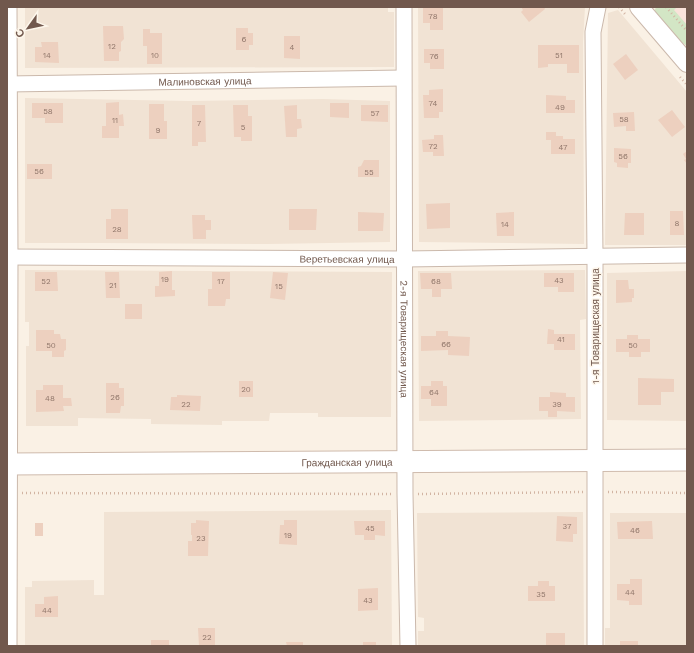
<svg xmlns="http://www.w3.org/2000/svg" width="694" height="653" font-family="'Work Sans',sans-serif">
<rect width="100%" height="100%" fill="#faf1e5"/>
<path fill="#f1e3d4" d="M25 7H388V12H394V67L25 68Z
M418 7H585L583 42 584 244 419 242Z
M618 10 687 92V245H605L608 13Z
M25 98 189 101 323 99 390 101V242L268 244 101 243H25Z
M25 270 392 272 391 417H318V413H270L269 421H222V425L151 424V419L78 418V426H26V346H29V322H25Z
M585 270 586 319 580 320 581 419 419 421 418 271Z
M687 271V421L607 420V273Z
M391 510 392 646H25V587H32V581L94 580V595H104V512Z
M583 512 584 646H418V631H424V618L418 617 417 513Z
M610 513H687V646H605V628H610Z"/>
<path fill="#f9e2da" d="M656 7H687V46L655 10Z"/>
<path fill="#d3e6c5" d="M656 7H677L674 10 687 25V46L669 33 655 14V10Z"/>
<path fill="#edd0bf" d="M521 7H544L545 9 529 22 521 12 523 10Z
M423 8H443V30H430V23H423Z
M103 26H123L124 39 121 42V51L119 52V61H104Z
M236 28H248V33H253V45H249V50H236Z
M143 29H150V33H162V64H147V46H143Z
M284 36H300V59L284 58Z
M41 42H58L59 63 35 62V47H42Z
M538 45H579V73H567V64H548V67L538 68Z
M424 49H444V69H430V63H424Z
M626 54 638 70 625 80 613 64Z
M443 89V112H439V118H424L423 95H429V90Z
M546 95 566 96V100H575V113H546Z
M119 102V115L123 114 124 126H119V138H102V126H106V103Z
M32 103H63V123H45V118H32Z
M330 103H349V118L330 117Z
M149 104H164V121H167V139H149Z
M192 105H205L206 142H198V146H192Z
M233 105H248V116H252V141H241V137H234Z
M297 105V119H301L302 128 297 129V137H286L284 106Z
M361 105H388V122L361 121Z
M672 110 685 127 672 137 658 120Z
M634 112 635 131H626V126L614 127 613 113Z
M546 132H556V136H563V139H575V154H551V140H546Z
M434 135H443L444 156H433V152H423L422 140 434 139Z
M614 148 631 149V163H628V168L617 167V163L614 162Z
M687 151V164L684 160 686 159 683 154Z
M364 160H379V177H358V167L361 166Z
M27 164H52V179H27Z
M450 203V228L427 229 426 204Z
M111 209H128V239H106V219H111Z
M289 209H317L316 230H289Z
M670 211H683L684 235H670Z
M358 212 384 213 383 231H358Z
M514 212V236H497L496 213Z
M625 213H644V235H624Z
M192 215H205V220H211V230H206V239H193Z
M172 271V290H175V296L155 297V286H159V272Z
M35 272H57L58 291H35Z
M105 272H119L120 298H106Z
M212 272H230V299H226L225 306H208V289H212Z
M273 272 288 273 285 300 270 298Z
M420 273H451L452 289H441V297H432V289H421Z
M544 273H574V292H558V287H544Z
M616 280H628L629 289H634V298H632V302L616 303Z
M125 304H142V319H125Z
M548 329 554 330V334H575V350H554V344H547Z
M36 330H54V334H60L61 339H66V350L64 351V357H52V351H36Z
M436 331H448V336L470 337 469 356 448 355V350L421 351V336H436Z
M627 335H638V339H650V352H641V357H629V352H616V339H627Z
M638 378 674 379V392H661V405H638Z
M239 381H253V397H239Z
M431 381H443V386H447V406H431V399H421V386H431Z
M106 383H119V388H124V406H121L120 413H106Z
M43 385H63V398H71L72 406H63L64 411 36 412V390H43Z
M550 392 566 393V397H575V412L557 411V417H548V411H539V397H550Z
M177 395 201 396 200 411 170 410 171 397H177Z
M557 516 577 517V534H573V542L556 541Z
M196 520 209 521 208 556H188V541H192V535H191V523H196Z
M284 520H297V545L279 544 280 525H284Z
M354 521H385V536L375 535V540H364V535H355Z
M652 521 653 539H618L617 522Z
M35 523H43V536H35Z
M630 579H642V605H629V601L617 600V584H630Z
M538 581H549V586H555V601H528V586H538Z
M378 588V610L358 611V589Z
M58 596V617H35V604H44V597Z
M198 628H215V646H199Z
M546 633H565V646H546Z
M151 640H169V646H151Z
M620 641H638V646H620Z
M286 642H303V646H287Z
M363 642H376V646H363Z"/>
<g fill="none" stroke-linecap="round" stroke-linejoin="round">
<defs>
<g id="minor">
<path d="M9 7 10 257 9 646"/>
<path id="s1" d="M404 7 405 494 408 646"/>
<path id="s2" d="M7 84 403 78"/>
<path id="s3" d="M7 257 405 259 687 255"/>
<path d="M595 646V257L593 32 598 7"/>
</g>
<path id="tertiary" d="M639 7 687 63"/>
<g id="secondary">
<path id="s4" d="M7 464 687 460"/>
</g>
</defs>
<use href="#minor" stroke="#cbb9ac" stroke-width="17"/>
<use href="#tertiary" stroke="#cbb9ac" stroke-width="20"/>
<use href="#secondary" stroke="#cfbbad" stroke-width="23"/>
<path stroke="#d2b4a2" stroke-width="2.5" stroke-dasharray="1 3" stroke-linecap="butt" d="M619 7 625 14
M666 7 687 31
M680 77 687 85
M608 492 687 493
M22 493 393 494
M418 494 583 492"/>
<use href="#minor" stroke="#fff" stroke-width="15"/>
<use href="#tertiary" stroke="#fff" stroke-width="18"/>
<use href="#secondary" stroke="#fff" stroke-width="21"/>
</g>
<g text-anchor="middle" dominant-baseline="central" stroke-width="3" stroke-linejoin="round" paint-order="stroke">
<g font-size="8" fill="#90766a">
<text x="433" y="16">78</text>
<text x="244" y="39">6</text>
<text x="112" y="46">12</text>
<text x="292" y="47">4</text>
<text x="47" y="55">14</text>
<text x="155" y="55">10</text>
<text x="559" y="55">51</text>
<text x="434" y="56">76</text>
<text x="433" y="103">74</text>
<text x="560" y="107">49</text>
<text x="48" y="111">58</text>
<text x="375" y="113">57</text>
<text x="624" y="119">58</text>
<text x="115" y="120">11</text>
<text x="199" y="123">7</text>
<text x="243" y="127">5</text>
<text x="158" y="130">9</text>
<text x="433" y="146">72</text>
<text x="563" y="147">47</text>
<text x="623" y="156">56</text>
<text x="39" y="171">56</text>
<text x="369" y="172">55</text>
<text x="677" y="223">8</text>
<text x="505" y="224">14</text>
<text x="117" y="229">28</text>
<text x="165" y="279">19</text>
<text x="559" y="280">43</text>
<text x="46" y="281">52</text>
<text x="221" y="281">17</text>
<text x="436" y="281">68</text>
<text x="113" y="285">21</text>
<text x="279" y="286">15</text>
<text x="561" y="339">41</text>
<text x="446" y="344">66</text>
<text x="51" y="345">50</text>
<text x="633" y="345">50</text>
<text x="246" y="389">20</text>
<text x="434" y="392">64</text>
<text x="115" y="397">26</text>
<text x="50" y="398">48</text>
<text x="186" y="404">22</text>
<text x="557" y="404">39</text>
<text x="567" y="526">37</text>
<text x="370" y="528">45</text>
<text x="635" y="530">46</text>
<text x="288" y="535">19</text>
<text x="201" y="538">23</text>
<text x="630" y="592">44</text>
<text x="541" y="594">35</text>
<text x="368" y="600">43</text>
<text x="47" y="610">44</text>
<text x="207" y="637">22</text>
</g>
<g font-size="10" fill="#71584d" stroke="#fdf6eb">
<text stroke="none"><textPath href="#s2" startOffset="198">Малиновская улица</textPath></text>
<text stroke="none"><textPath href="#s3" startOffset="340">Веретьевская улица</textPath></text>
<text transform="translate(595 326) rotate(-90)">1-я Товарищеская улица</text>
<text stroke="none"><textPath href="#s1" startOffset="332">2-я Товарищеская улица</textPath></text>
<text stroke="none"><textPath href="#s4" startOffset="340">Гражданская улица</textPath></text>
</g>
</g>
<rect width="694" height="653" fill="none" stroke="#71584d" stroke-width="16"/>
<g transform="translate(28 28) rotate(237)" stroke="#fdf6eb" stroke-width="3" paint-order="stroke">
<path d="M0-3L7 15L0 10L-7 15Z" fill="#71584d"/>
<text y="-6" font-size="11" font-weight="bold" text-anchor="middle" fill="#71584d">С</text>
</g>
</svg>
